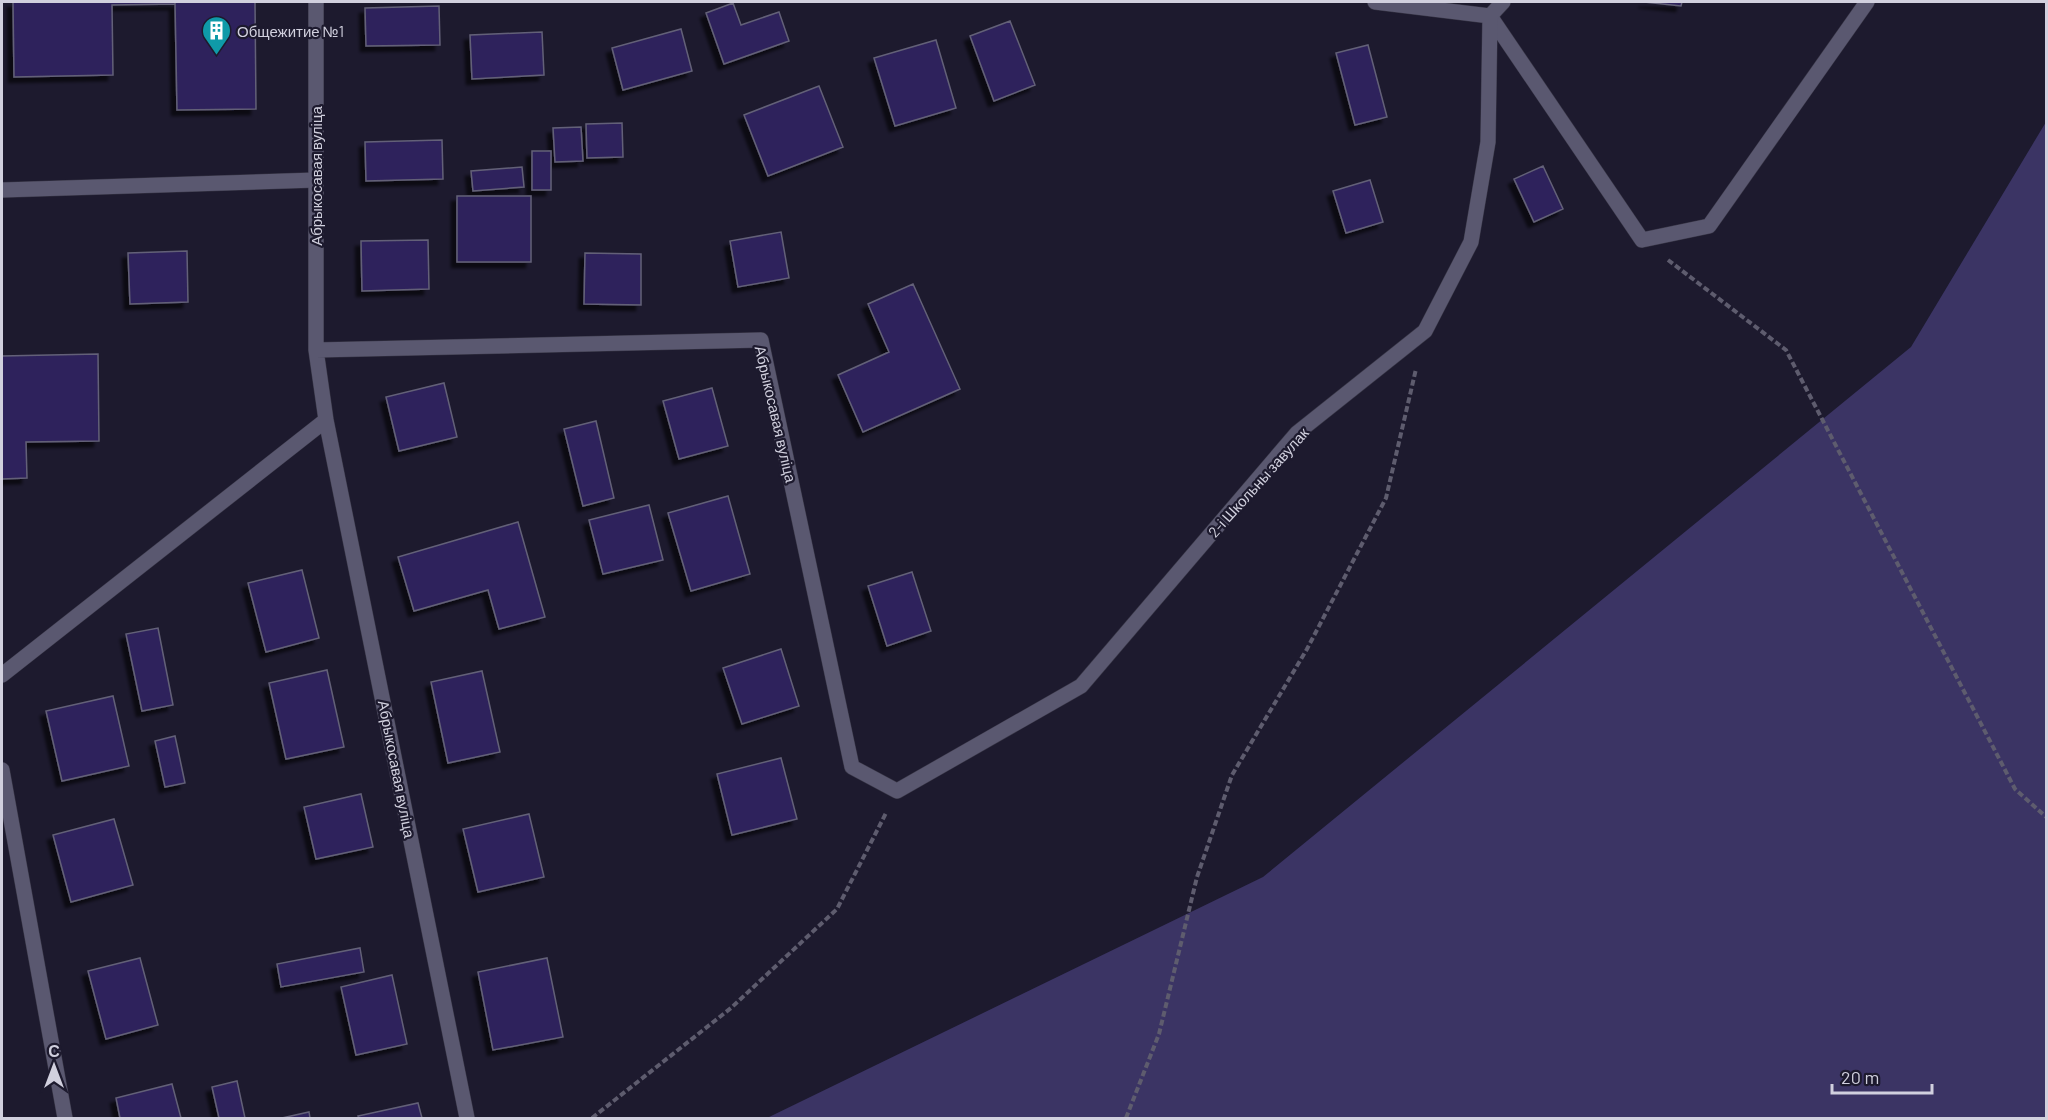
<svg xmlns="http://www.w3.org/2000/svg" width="2048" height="1120" font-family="Barlow,sans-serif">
<defs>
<filter id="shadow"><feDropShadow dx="-5.5" dy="5.5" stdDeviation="1.5" flood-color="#0009"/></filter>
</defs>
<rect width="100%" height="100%" fill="#1d1a2e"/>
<path fill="#3b3464" d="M2046 122V1118H767L1263 877 1911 347Z"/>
<path fill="#2e225b" stroke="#636178" stroke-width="1.5" filter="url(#shadow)" d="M13 2H175V4L112 5 113 75 14 77Z
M175 2H255L256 109 177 110Z
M1644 2H1682L1681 6Z
M733 3 741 25 779 12 789 41 724 64 706 13Z
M439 6 440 45 366 46 365 8Z
M1010 21 1035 85 994 101 970 36Z
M681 29 692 71 623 90 612 48Z
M542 32 544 75 472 79 470 35Z
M936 40 956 108 895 126 874 58Z
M1368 45 1387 117 1355 125 1336 53Z
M819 86 843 147 768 176 744 115Z
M622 123 623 157 587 158 586 124Z
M581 127 583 161 555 162 553 128Z
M442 140 443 179 366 181 365 142Z
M532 151H551V190H532Z
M1543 166 1563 209 1534 222 1514 179Z
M522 167 524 187 473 191 471 171Z
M1370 180 1383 222 1346 233 1333 191Z
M457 196H531V262H457Z
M781 232 789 278 738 287 730 241Z
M428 240 429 289 362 291 361 241Z
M187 251 188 302 130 304 128 253Z
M585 253 641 254V305L584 304Z
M913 284 960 389 863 432 838 375 889 352 868 304Z
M98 354 99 441 26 442 27 478 2 479V356Z
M444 383 457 437 399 451 386 397Z
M712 388 728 446 679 459 663 401Z
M596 421 614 498 583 506 564 429Z
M728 496 750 574 691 591 668 513Z
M649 505 663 560 603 574 589 520Z
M518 522 545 617 499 629 488 590 414 611 398 557Z
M302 570 319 638 266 652 248 583Z
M912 572 931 631 887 646 868 586Z
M158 628 173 705 142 711 126 634Z
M781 649 799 706 742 724 723 668Z
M327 670 344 747 286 759 269 683Z
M482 671 500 752 448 763 431 682Z
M113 696 129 766 62 781 46 711Z
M175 736 185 783 165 787 155 741Z
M781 758 797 819 732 835 717 774Z
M361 794 373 847 316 859 304 807Z
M529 814 544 877 478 892 463 829Z
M114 819 133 885 71 902 53 835Z
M360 948 364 972 281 987 277 964Z
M140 958 158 1025 106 1039 88 971Z
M547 958 563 1037 493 1050 478 972Z
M392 975 407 1044 356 1055 341 987Z
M237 1081 245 1118H219L212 1087Z
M172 1084 181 1118H120L116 1098Z
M418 1103 422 1118H359L358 1116Z
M309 1112 310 1118H282Z"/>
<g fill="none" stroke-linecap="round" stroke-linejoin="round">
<defs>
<path id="lane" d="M1490 16 1642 240 1709 226 1867 2
M2 190 316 180"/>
<path id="street" d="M316 2V350L326 420 467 1118
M1375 2 1490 16
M1490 16 1503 2
M316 350 761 340 852 767 897 791 1081 686 1297 433 1425 331 1471 242 1488 142 1490 16
M2 675 326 420
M2 770 65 1118"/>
</defs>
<use href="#lane" stroke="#383646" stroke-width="16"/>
<use href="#street" stroke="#383646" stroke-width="16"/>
<path stroke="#5e5c6e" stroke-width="4" stroke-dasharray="6 3" stroke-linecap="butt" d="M1668 260 1786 350 2015 789 2046 817
M592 1118 731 1008 837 909 886 813
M1126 1118 1159 1034 1197 877 1232 775 1307 649 1386 498 1416 369"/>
<use href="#lane" stroke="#5a5870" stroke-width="15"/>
<use href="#street" stroke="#5a5870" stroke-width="15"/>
</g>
<defs>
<symbol id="building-pin" viewBox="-11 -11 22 30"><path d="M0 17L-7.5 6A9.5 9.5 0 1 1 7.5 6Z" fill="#0f9aa8" stroke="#1d1a2e"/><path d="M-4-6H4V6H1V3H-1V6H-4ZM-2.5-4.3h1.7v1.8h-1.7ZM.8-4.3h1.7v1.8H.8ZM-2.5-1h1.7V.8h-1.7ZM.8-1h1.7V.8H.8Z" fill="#fff"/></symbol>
</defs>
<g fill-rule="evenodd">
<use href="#building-pin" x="200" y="14" width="33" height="45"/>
</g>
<g text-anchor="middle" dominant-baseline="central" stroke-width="4.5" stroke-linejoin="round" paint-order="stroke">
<g font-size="15" fill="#d1d0de" stroke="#1d1a2e" text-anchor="start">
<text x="237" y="31">Общежитие №1</text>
</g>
<g font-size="15" fill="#d1d0de" stroke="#1d1a2e">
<text transform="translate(316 176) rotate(-90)">Абрыкосавая вуліца</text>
<text transform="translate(776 414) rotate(77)">Абрыкосавая вуліца</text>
<text transform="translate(1258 482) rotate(-48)">2-і Школьны завулак</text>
<text transform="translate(397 769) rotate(79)">Абрыкосавая вуліца</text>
</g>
</g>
<rect width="2048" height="1120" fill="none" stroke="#d1d0de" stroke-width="6"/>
<g transform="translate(54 1066)" stroke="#1d1a2e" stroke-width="4.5" paint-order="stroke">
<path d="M0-4.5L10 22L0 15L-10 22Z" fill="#d1d0de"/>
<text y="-9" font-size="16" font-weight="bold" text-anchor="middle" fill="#d1d0de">С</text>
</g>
<path d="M1832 1084v9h100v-9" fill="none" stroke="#d1d0de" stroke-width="3"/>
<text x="1841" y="1084" font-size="18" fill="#d1d0de" stroke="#1d1a2e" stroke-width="4.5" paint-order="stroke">20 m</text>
</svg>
